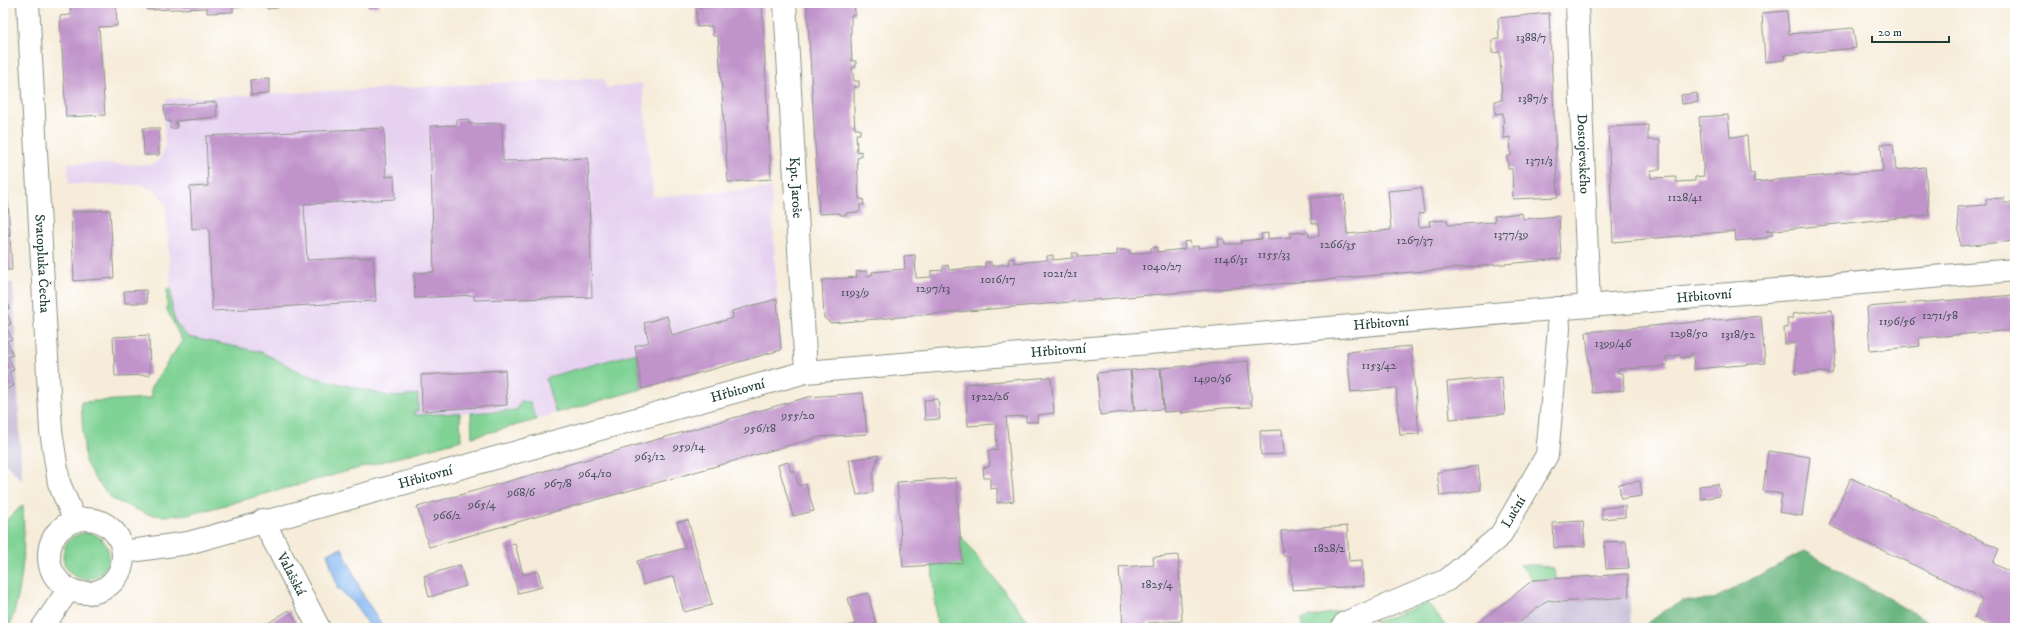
<svg xmlns="http://www.w3.org/2000/svg" width="2018" height="631" font-family="'IM FELL DW Pica',serif">
<rect width="100%" height="100%" fill="#fff"/>
<filter id="ink" filterUnits="userSpaceOnUse"><feTurbulence type="fractalNoise" baseFrequency=".025" numOctaves="2"/><feDisplacementMap in="SourceGraphic" scale="8" xChannelSelector="R" yChannelSelector="G"/><feConvolveMatrix kernelMatrix="1 2 1 2 8 2 1 2 1" color-interpolation-filters="sRGB"/></filter>
<filter id="wash" filterUnits="userSpaceOnUse"><feTurbulence type="fractalNoise" baseFrequency=".012" numOctaves="4" result="noise"/><feDisplacementMap in="SourceGraphic" scale="16" xChannelSelector="R" yChannelSelector="G"/><feGaussianBlur stdDeviation="0.9" result="paint"/><feColorMatrix in="noise" values="0 0 0 0 0 0 0 0 0 0 0 0 0 0 0 0 0 1.4 0 .05"/><feComposite in="paint" operator="in"/></filter>
<g filter="url(#wash)">
<rect width="100%" height="100%" fill="#f6ecd9"/>
<path fill="#e6d2f0" d="M604 78 606 88 642 83 653 197 771 188 777 299 732 311 733 318 672 335 667 316 644 323 649 342 635 346 636 353 548 377 546 380 556 413 536 420 530 402 517 410 415 416 412 411H418V394L400 397 388 396 317 378 302 373 261 352 188 337 176 323 172 311 166 204 155 190 142 185 69 184 68 163 150 165 158 162 165 148 163 104 166 103V99Z"/>
<path fill="#c8bfd8" d="M3 283H13L22 481 3 461Z
M1628 574 1631 628H1472L1533 580Z"/>
<path fill="#80d395" stroke="#508864" d="M171 288 172 311 176 323 188 337 261 352 302 373 317 378 388 396 400 397 418 394V411H413L415 415 460 413 461 440 192 514 162 516 147 514 112 499 95 479 85 462 81 402 151 398V387L182 341 167 310V289Z
M636 353 642 389 556 413 546 380 548 377Z
M521 401 530 402 536 420 472 437 471 413 517 410Z
M23 505C25 547 24 585 10 625L8 628H3V523Z
M63 556a23 23 0 1 1 46 0a23 23 0 1 1-46 0Z
M960 535 1034 628H937L932 565 962 562Z
M1520 565H1537L1553 568 1557 579 1533 580Z
M1428 603 1447 628H1364L1370 624Z
M1349 609 1331 628H1302V619Z"/>
<path fill="#68b57e" stroke="#447959" d="M1805 551 1940 628H1641L1663 612 1682 601 1712 600Z"/>
<path fill="#84b6f1" stroke="#527a92" d="M342 548 364 597 384 628H370L354 603 338 589 327 553Z"/>
<g id="blocks">
<path fill="#c093ca" d="M70 3H116L117 26 99 27 105 115 66 117 60 16 71 15Z
M147 3H278V8L267 9V5L233 7V12L207 13V8L147 10Z
M297 3H308V7H297Z
M324 3H337V6L325 7Z
M368 3H379V6L368 7Z
M722 3H762L771 179 728 182 718 36H713L712 26 697 27 696 8 716 7 722 5Z
M807 3H854L855 15H851V41L852 61H856V67L852 68 854 81H859V87H854V113L855 129H860V134H856L857 152 861 151V157L857 158 859 199H863L864 205H860V212L846 213V215H840V213L819 214Z
M1787 11 1789 34 1853 28 1856 48 1784 55V60L1765 62 1762 13Z
M1549 13 1558 197 1513 199 1512 169H1508L1507 156H1511L1510 137 1504 138 1503 113 1495 114V101L1502 100 1500 52 1492 53V40L1499 39 1498 18Z
M269 79V94L251 95 250 80Z
M1697 93 1698 102 1682 104 1681 95Z
M216 102 217 117 176 121 177 128 170 129V121H166L164 106Z
M1728 115 1730 137 1747 136 1750 174 1754 173V182L1830 175 1841 172 1856 173 1883 171 1881 144H1893L1896 170 1925 167 1929 215 1766 231 1772 232V235L1767 236V238L1736 241 1735 231 1613 242 1608 127 1648 125V140H1660V170H1650L1651 178 1676 177V182L1695 181V177L1704 176 1699 117Z
M469 119V124L502 123 503 161 588 158 592 297 474 300V295L415 298 414 273 434 272 430 126 457 125V120Z
M143 128H159V155H144Z
M384 128 386 177 394 176 395 199 304 204 307 260 373 257 376 301 212 311 209 228 192 229 190 187 208 186 206 136Z
M3 134 8 201H3Z
M1421 188 1424 213 1418 214 1419 227 1430 226 1429 221 1447 220 1448 225 1495 222 1494 216 1522 213 1523 219 1559 216 1561 259 831 323 824 318 822 280 857 277 856 272 866 271 867 276 872 275V272L905 269 904 256 915 255 916 278 931 277V271L943 270V266L948 265 949 270 985 267V262H991V266L1009 264 1008 259 1014 258 1015 263 1047 260V256L1053 255V260L1072 258V253H1078V257L1117 255V250H1129L1130 254 1151 252V248L1157 247V252L1185 249 1184 242 1190 241 1191 247 1198 246V248L1219 246 1218 239H1224L1225 244H1241V241L1262 239 1261 234 1268 233V239L1291 237 1290 233 1308 232 1309 237 1319 236 1318 223H1312L1310 198 1344 195 1347 234 1391 230 1388 191Z
M2004 198V203H2015V241L1960 246 1957 207 1986 205V199Z
M3 202H8L10 235H3Z
M110 210 114 278 74 281 71 212Z
M3 236H10L12 270H3Z
M146 290 147 303H125L124 291Z
M4 294 10 308 6 310 11 324 6 326 12 339 7 341 13 355 8 357 14 370 9 372 14 386 3 390Z
M2015 295V330L1919 338 1920 346 1870 351 1867 307Z
M777 299 781 350 642 389 635 346 649 342 644 323 667 316 672 335 733 318 732 311Z
M1832 310 1836 353 1832 374 1822 372 1795 374V343L1785 344 1784 328H1788L1787 319 1793 318 1792 314Z
M1761 316 1765 363 1694 369 1693 354H1690L1691 356 1680 358V355L1666 357 1667 365 1656 367 1618 369V373H1623L1624 390 1592 393 1586 332Z
M149 335 150 375 115 376 113 337Z
M1411 346 1419 434 1400 435 1396 388 1351 392 1347 352Z
M1248 361 1252 407 1223 408 1181 413V411L1164 412 1161 368Z
M1160 368 1163 409 1135 411 1131 370Z
M505 370 507 405 422 411 421 375Z
M1130 370 1134 411 1100 415 1097 373Z
M1051 377 1054 413 1037 415 1038 422H1026V416L1006 417 1014 501 997 503V488L990 489V478H984L983 468 990 466 988 451 997 450 996 424 968 426 965 384Z
M1502 377 1505 414 1450 419 1447 382Z
M863 393 867 434 819 437 429 547 417 507 808 397Z
M938 399 940 419 925 420 924 400Z
M1282 430 1284 454 1261 455 1260 431Z
M1768 451 1810 457 1802 516 1779 512 1782 494 1763 491Z
M879 455 873 473V492L857 495 849 460Z
M788 462 791 472 794 470 799 486 806 484 814 511 793 516 778 465Z
M1478 466 1481 490 1440 496 1437 472Z
M956 478 962 563 903 567 897 482Z
M1851 478 1999 549 1993 563 2015 575V628H1995L1974 618 1982 600 1977 595 1829 525Z
M1640 481 1642 496 1621 499 1619 484Z
M1718 484 1720 496 1701 499 1699 486Z
M1625 506V517L1602 519V508Z
M688 520 712 605 684 612 674 576 643 585 637 561 685 548 677 522Z
M1583 521 1585 546 1554 548 1553 523Z
M1347 526 1349 561 1362 560 1363 586 1292 590 1290 556H1283L1281 531Z
M1626 541 1629 568 1606 569 1604 542Z
M515 543 523 575 538 571 542 587 518 593 505 546Z
M1178 555 1182 621 1148 623V628H1123L1119 567 1154 565 1153 557Z
M460 565 466 586 429 597 424 576Z
M1628 574 1629 597 1561 602 1548 600 1512 628H1472L1533 580Z
M868 593 877 628H842L855 624 848 598Z
M289 610 300 628H260Z"/>
</g>
</g>
<g filter="url(#ink)">
<use href="#blocks" fill-opacity="0" stroke="#8a9486" stroke-width="1"/>
<g fill="none" stroke-linecap="round" stroke-linejoin="round">
<defs>
<g id="minor">
<path id="s1" d="M28 3 51 431 59 483 75 521"/>
<path id="s2" d="M785 3 806 372"/>
<path id="s3" d="M1577 3 1589 305"/>
<circle cx="86" cy="556" r="37"/>
<path id="s4" d="M263 520 319 628"/>
<path id="s5" d="M123 552 188 543 806 372 2015 270"/>
<path d="M42 628 69 589"/>
<path id="s6" d="M1342 628 1345 623 1447 580 1500 536 1547 455 1559 329 1558 308"/>
</g>
</defs>
<use href="#minor" stroke="#8a9486" stroke-width="24"/>
<use href="#minor" stroke="#fff" stroke-width="22"/>
</g>
</g>
<g text-anchor="middle" dominant-baseline="central" stroke-width="3" stroke-linejoin="round" paint-order="stroke">
<g font-size="12" fill="#47525a">
<text x="1531" y="37">1388/7</text>
<text x="1533" y="98">1387/5</text>
<text x="1539" y="160">1371/3</text>
<text x="1685" y="197">1128/41</text>
<text x="1511" y="234">1377/39</text>
<text x="1415" y="240">1267/37</text>
<text x="1338" y="244">1266/35</text>
<text x="1274" y="254">1155/33</text>
<text x="1231" y="259">1146/31</text>
<text x="1162" y="266">1040/27</text>
<text x="1060" y="273">1021/21</text>
<text x="998" y="279">1016/17</text>
<text x="933" y="288">1297/13</text>
<text x="855" y="292">1193/9</text>
<text x="1940" y="315">1271/58</text>
<text x="1897" y="321">1196/56</text>
<text x="1689" y="333">1298/50</text>
<text x="1738" y="334">1318/52</text>
<text x="1613" y="343">1399/46</text>
<text x="1379" y="365">1153/42</text>
<text x="1212" y="378">1490/36</text>
<text x="990" y="396">1522/26</text>
<text x="798" y="415">955/20</text>
<text x="760" y="428">956/18</text>
<text x="689" y="446">959/14</text>
<text x="650" y="456">963/12</text>
<text x="595" y="473">964/10</text>
<text x="558" y="483">967/8</text>
<text x="521" y="492">968/6</text>
<text x="482" y="504">965/4</text>
<text x="447" y="515">966/2</text>
<text x="1329" y="548">1828/2</text>
<text x="1157" y="584">1825/4</text>
</g>
<g font-size="14" fill="#1f3d34" stroke="#fff">
<text stroke="none"><textPath href="#s3" startOffset="151">Dostojevského</textPath></text>
<text stroke="none"><textPath href="#s2" startOffset="185">Kpt. Jaroše</textPath></text>
<text stroke="none"><textPath href="#s1" startOffset="261">Svatopluka Čecha</textPath></text>
<text stroke="none"><textPath href="#s5" startOffset="1608">Hřbitovní</textPath></text>
<text stroke="none"><textPath href="#s5" startOffset="1284">Hřbitovní</textPath></text>
<text stroke="none"><textPath href="#s5" startOffset="960">Hřbitovní</textPath></text>
<text stroke="none"><textPath href="#s5" startOffset="636">Hřbitovní</textPath></text>
<text stroke="none"><textPath href="#s5" startOffset="312">Hřbitovní</textPath></text>
<text stroke="none"><textPath href="#s6" startOffset="213">Luční</textPath></text>
<text stroke="none"><textPath href="#s4" startOffset="61">Valašská</textPath></text>
</g>
</g>
<rect width="2018" height="631" fill="none" stroke="#fff" stroke-width="16"/>
<path d="M1872 36v6h77v-6" fill="none" stroke="#1f3d34" stroke-width="2"/>
<text x="1878" y="36" font-size="12" fill="#1f3d34" stroke="#ffffff" stroke-width="3" paint-order="stroke">20 m</text>
</svg>
